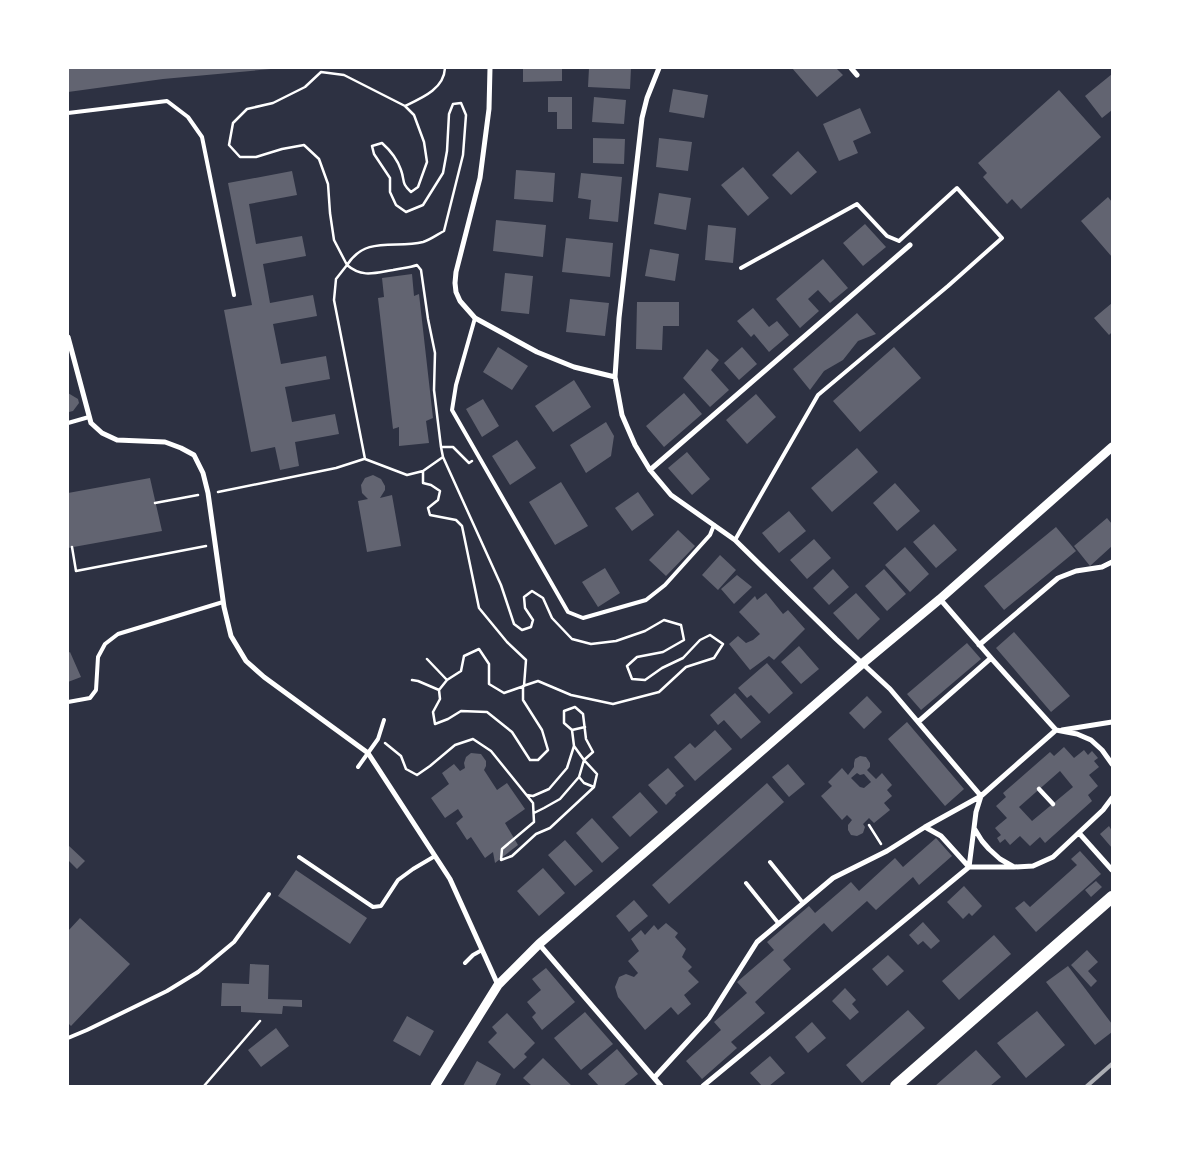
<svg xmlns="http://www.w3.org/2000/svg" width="1180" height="1154" font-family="'Times New Roman',serif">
<rect width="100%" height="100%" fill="#2d3142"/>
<path fill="#626471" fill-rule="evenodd" d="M68 68H271V69L163 79 68 92Z
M523 68H562V81L523 82Z
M589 68H631L630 89 588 87Z
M792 68H836L843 75 817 97Z
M1112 74V110L1102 118 1085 96Z
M673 89 708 95 704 118 669 112Z
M1059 90 1101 137 1021 209 1012 199 1007 204 983 177 987 173 978 163Z
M548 97H572V129H557V112H548Z
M594 97 626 100 624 124 592 122Z
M860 108 871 133 853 141 858 153 839 161 823 124Z
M593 138 625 139 624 164 593 163Z
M659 138 692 142 688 171 656 167Z
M798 151 817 172 791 195 772 175Z
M743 167 769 198 748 216 721 185Z
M516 170 555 173 553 202 514 199Z
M292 171 297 195 249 204 256 244 302 236 306 256 263 264 270 303 313 295 317 316 273 324 281 364 326 356 330 379 285 387 292 422 335 414 339 434 295 442 299 466 280 470 275 447 251 452 224 310 252 305 228 183Z
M581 173 622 177 618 222 589 219 591 200 578 198Z
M659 193 691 198 686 230 654 224Z
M1108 197 1112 202V257L1081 221Z
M496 220 546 225 543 257 493 251Z
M865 224 886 247 863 266 843 243Z
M708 225 736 228 733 263 705 260Z
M566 238 613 243 610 277 562 272Z
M650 249 679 254 675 281 645 276Z
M823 259 848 288 830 303 818 290 808 299 819 311 800 328 776 299Z
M505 273 533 276 529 314 501 311Z
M412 274 414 296 419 294 433 418 426 421 429 443 399 446V427L393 429 378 298 384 297 382 278Z
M570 299 609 303 605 336 566 332Z
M637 302H679V326H663L662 350 636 349Z
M1112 303V332L1109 335 1094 318Z
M753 308 769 327 777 321 789 335 769 352 754 334 751 337 737 321Z
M857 313 876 334 858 341 843 360 824 371 810 390 793 369Z
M498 347 528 366 512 390 483 372Z
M742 347 757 364 739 380 724 363Z
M894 347 921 378 860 432 833 401Z
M707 349 719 360 711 370 729 390 710 407 683 378Z
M574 380 591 407 553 432 535 406Z
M68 393 78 399 79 403 73 411 69 412 68 411Z
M684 393 702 414 664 447 646 426Z
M756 394 776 417 747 444 726 420Z
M483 399 499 426 482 437 466 409Z
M606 422 614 436 611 456 586 473 570 445Z
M517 440 536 468 510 485 492 456Z
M857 448 878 472 832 512 811 488Z
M687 452 710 479 692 495 668 468Z
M373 475 381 479 385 486V490L380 498 392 495 401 546 367 552 358 501 368 499 362 493 361 485 365 478Z
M150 478 162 531 68 548V493Z
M561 482 588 526 555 545 529 502Z
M895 483 920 511 897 531 873 503Z
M638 492 654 515 632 531 615 508Z
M789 511 806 531 779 553 762 533Z
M1107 518 1112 524V546L1090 566 1074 546Z
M934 524 957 550 936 568 913 542Z
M1056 527 1076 551 1004 610 984 586Z
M678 530 695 546 666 576 649 560Z
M814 539 831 558 807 579 790 560Z
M905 547 929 574 910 592 885 565Z
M720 555 736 570 718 590 702 575Z
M605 568 620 593 598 607 582 582Z
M833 569 849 587 829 605 813 588Z
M884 569 906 594 887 611 865 586Z
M737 575 752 587 734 604 721 589Z
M766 593 783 614 788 610 805 629 774 660 769 656 750 670 729 644 738 636 746 643 753 640 760 634 739 612 755 596 757 600Z
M856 593 880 619 858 640 833 613Z
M1014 632 1070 696 1051 712 996 648Z
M967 643 981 659 921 710 907 694Z
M799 646 819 669 801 684 781 662Z
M70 652 81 677 68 682V653Z
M767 663 793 693 769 714 751 695 747 698 738 688Z
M735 693 761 722 741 739 724 720 718 725 710 715Z
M867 696 882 712 864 729 849 713Z
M907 722 964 789 945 806 888 739Z
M715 730 732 749 695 781 674 757 690 743 695 748Z
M1064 747 1074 758 1084 750 1088 755 1092 751 1098 758 1094 761 1099 767 1089 775 1098 786 1088 795 1092 801 1045 843 1040 837 1030 846 1020 836 1010 845 1005 839 1000 843 997 838 1001 835 995 828 1007 818 996 806 1006 797 1003 793 1050 752 1054 756ZM1060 771 1073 787 1032 821 1019 807Z
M471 753 481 754 486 761V766L484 770 497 790 507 783 525 809 505 823 518 845 495 863 493 852 485 858 471 837 467 840 456 823 463 817 458 809 445 818 431 798 449 784 442 773 454 764 460 771 465 768 464 763 466 757Z
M860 756 866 757 870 763V767L867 770 876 779 882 773 892 785 887 790 892 796 884 803 890 810 874 823 869 818 863 824 865 827 863 833 857 836 851 835 848 830V825L852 820 847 815 842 820 821 796 832 786 828 782 842 768 848 775 854 767V763L855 759ZM857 773 860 775 864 774 871 782 864 788 860 787 851 778Z
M788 764 805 784 789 797 772 777Z
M668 768 684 786 675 793 676 795 666 805 648 785Z
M767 783 784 802 669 904 652 885Z
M640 792 658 812 630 837 612 817Z
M592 818 619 848 602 863 576 833Z
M1109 826 1112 831V848L1100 834Z
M936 838 952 856 919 885 913 877 876 910 867 901 832 932 824 923 783 960 791 969 755 1002 765 1013 731 1042 737 1048 702 1079 686 1061 721 1030 714 1022 747 993 737 982 774 950 767 942 809 906 815 913 851 882 859 891 895 858 903 867Z
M565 840 593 871 575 886 548 855Z
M68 845 85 861 77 869 68 860Z
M1080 851 1101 874 1036 932 1015 908 1024 901 1030 907 1077 865 1071 859Z
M543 868 565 893 539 916 517 891Z
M296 870 367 918 350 944 278 896Z
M1096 881 1102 887 1091 897 1085 890Z
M964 886 982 906 972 916 969 913 963 919 947 902Z
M634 900 648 916 629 932 616 916Z
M80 918 130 964 71 1026 68 1023V931Z
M923 922 940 941 931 949 923 941 918 945 909 935Z
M666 923 678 933 675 937 686 949 682 957 692 967 688 971 699 982 684 995 691 1004 678 1015 671 1007 645 1030 618 997 615 987 619 977 626 974 634 977 638 973 628 961 639 951 631 939 641 930 645 935 654 925 658 930Z
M994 935 1011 954 959 1000 942 981Z
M1087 950 1098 962 1088 971 1097 981 1091 987 1071 965Z
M888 955 904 971 887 986 872 969Z
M250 964 269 965 268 999 302 1000V1007L283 1006 282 1014 241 1012V1006H221L222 983 249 984Z
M1068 966 1112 1024V1032L1095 1045 1046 982Z
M546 968 575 1002 542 1030 532 1017 536 1013 527 1002 541 990 532 979Z
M845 988 856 1000 852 1004 859 1012 850 1020 832 1001Z
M908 1010 925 1028 862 1083 846 1065Z
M1037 1011 1065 1045 1026 1078 997 1043Z
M585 1012 613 1044 581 1070 554 1038Z
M507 1013 535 1043 524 1054 527 1057 514 1069 488 1042 497 1033 492 1027Z
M407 1016 434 1031 420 1056 393 1041Z
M812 1022 826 1038 808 1053 795 1037Z
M276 1028 289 1046 261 1067 248 1050Z
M617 1049 638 1074 623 1086H599L588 1074Z
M976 1050 1001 1077 990 1086H935Z
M770 1056 785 1073 769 1086H762L750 1073Z
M543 1058 572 1086H532L523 1078Z
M477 1061 501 1074 495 1086H463Z"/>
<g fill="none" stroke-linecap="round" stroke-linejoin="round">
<path stroke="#fff" stroke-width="2.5" d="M405 106 344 75 321 72 305 87 273 103 247 109 233 123 229 145 240 157H256L282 149 304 145 319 159 328 184 330 213 334 240 347 265C366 235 396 249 423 242 430 240 438 234 444 231L463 155 466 115 461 103 453 104 449 114 447 151 443 173 423 205 406 212 396 205 390 192V178L374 154 372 146 382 143C391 151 397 158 401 170 405 181 401 183 411 192L418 187 427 162 424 142 414 115 405 106C422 98 444 89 445 68
M423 471 443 457
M218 492 336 468 364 459
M155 503 198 495
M72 547 76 571 206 546
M427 659 447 680 461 671 464 656 479 649 489 664V684L504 693 524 686 526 660 507 642 479 608 462 526 456 520 430 515 428 508 438 500 440 491 431 485 423 483V471L407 475 365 459 334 300 336 279 347 265C362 278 375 273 393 270 401 268 409 268 417 265L421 270 428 319 435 353 434 390 441 447
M412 680 418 681 439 690 440 699 433 712 435 724 448 719 461 711 487 712 512 732 530 760H538L548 750 542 730 523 700V686L538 681 571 695 613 704 659 692 686 667 714 658 723 644 710 635 700 640 683 658 662 668 645 680 632 679 627 666 637 657 663 652 684 640 681 625 664 620 645 631 616 641 591 644 572 639 552 618 543 598 532 591 524 597 525 608 533 620 531 627 522 630 514 624 501 585 443 457 441 447H453L469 463 472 461
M439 690 447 680
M385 743 401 756 406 769 417 775 430 766 455 745 473 739 491 751 533 803 534 822 502 849 501 860 512 856 536 834 550 828 594 787 597 774 584 760 593 752 586 739 583 714 575 707 564 711V723L572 730
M579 777 584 783 594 787
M527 795 533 796 549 789 567 768 574 746 572 730 585 727
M534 813 544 808 560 799 579 777 584 760 574 746
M869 825 881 844
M204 1086 260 1021"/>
<path stroke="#fff" stroke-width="4" d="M68 113 167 101 188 117 202 137 234 295
M475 318 456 385 452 410 568 612 583 618 646 600 665 585 710 535 714 525
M68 423 89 417
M735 540 818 395 948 286 1002 238 957 188 899 241 887 236 857 204 741 268
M68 702 90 698 96 690 98 657 105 644 118 634 223 602
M358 767 378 739 384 720
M299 857 373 907 381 906 398 880 413 869 435 856
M770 862 803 903
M746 883 779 924
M465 963 473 955 482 950
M68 1038 87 1030 167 991 198 972 234 942 269 894"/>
<path stroke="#fff" stroke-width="4.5" d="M1039 789 1053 804"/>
<path stroke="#fff" stroke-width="5" d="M490 68 489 109 480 178 456 272 455 283 456 292 460 301 475 318 537 352 574 367 615 377
M659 68 647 98 642 118 619 318 615 377 622 415 635 445 650 470 671 495 735 540 836 639 890 689 918 722
M851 68 857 75
M68 337 91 423 102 433 117 440 165 442 181 448 194 455 203 473 208 493 224 607 231 636 246 661 264 677 368 753 450 879 498 985
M650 470 910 245
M940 599 991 658
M979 645 1058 578 1076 571 1102 567 1112 562
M1056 730 981 796 976 812 974 828 982 841 989 849 1000 859 1014 867 1033 866 1053 857 1103 810 1112 798
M1062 730 1112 722
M981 796 918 722 991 658 1056 730 1077 734 1091 740 1102 750 1112 764
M925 827 941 836 969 867
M1079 833 1112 870
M969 867 974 828
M539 944 661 1086
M654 1078 709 1018 757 942 833 878 887 851 925 827 981 796
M703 1086 969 867H1014"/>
<path stroke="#fff" stroke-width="9" d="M435 1086 498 985 539 944 863 663 940 599 1112 447"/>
<path stroke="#fff" stroke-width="12" d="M896 1086 1112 897"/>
<path stroke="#abadb3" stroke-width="4" d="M1087 1086 1112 1064"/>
</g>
<rect width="1180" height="1154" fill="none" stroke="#ffffff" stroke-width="138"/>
</svg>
